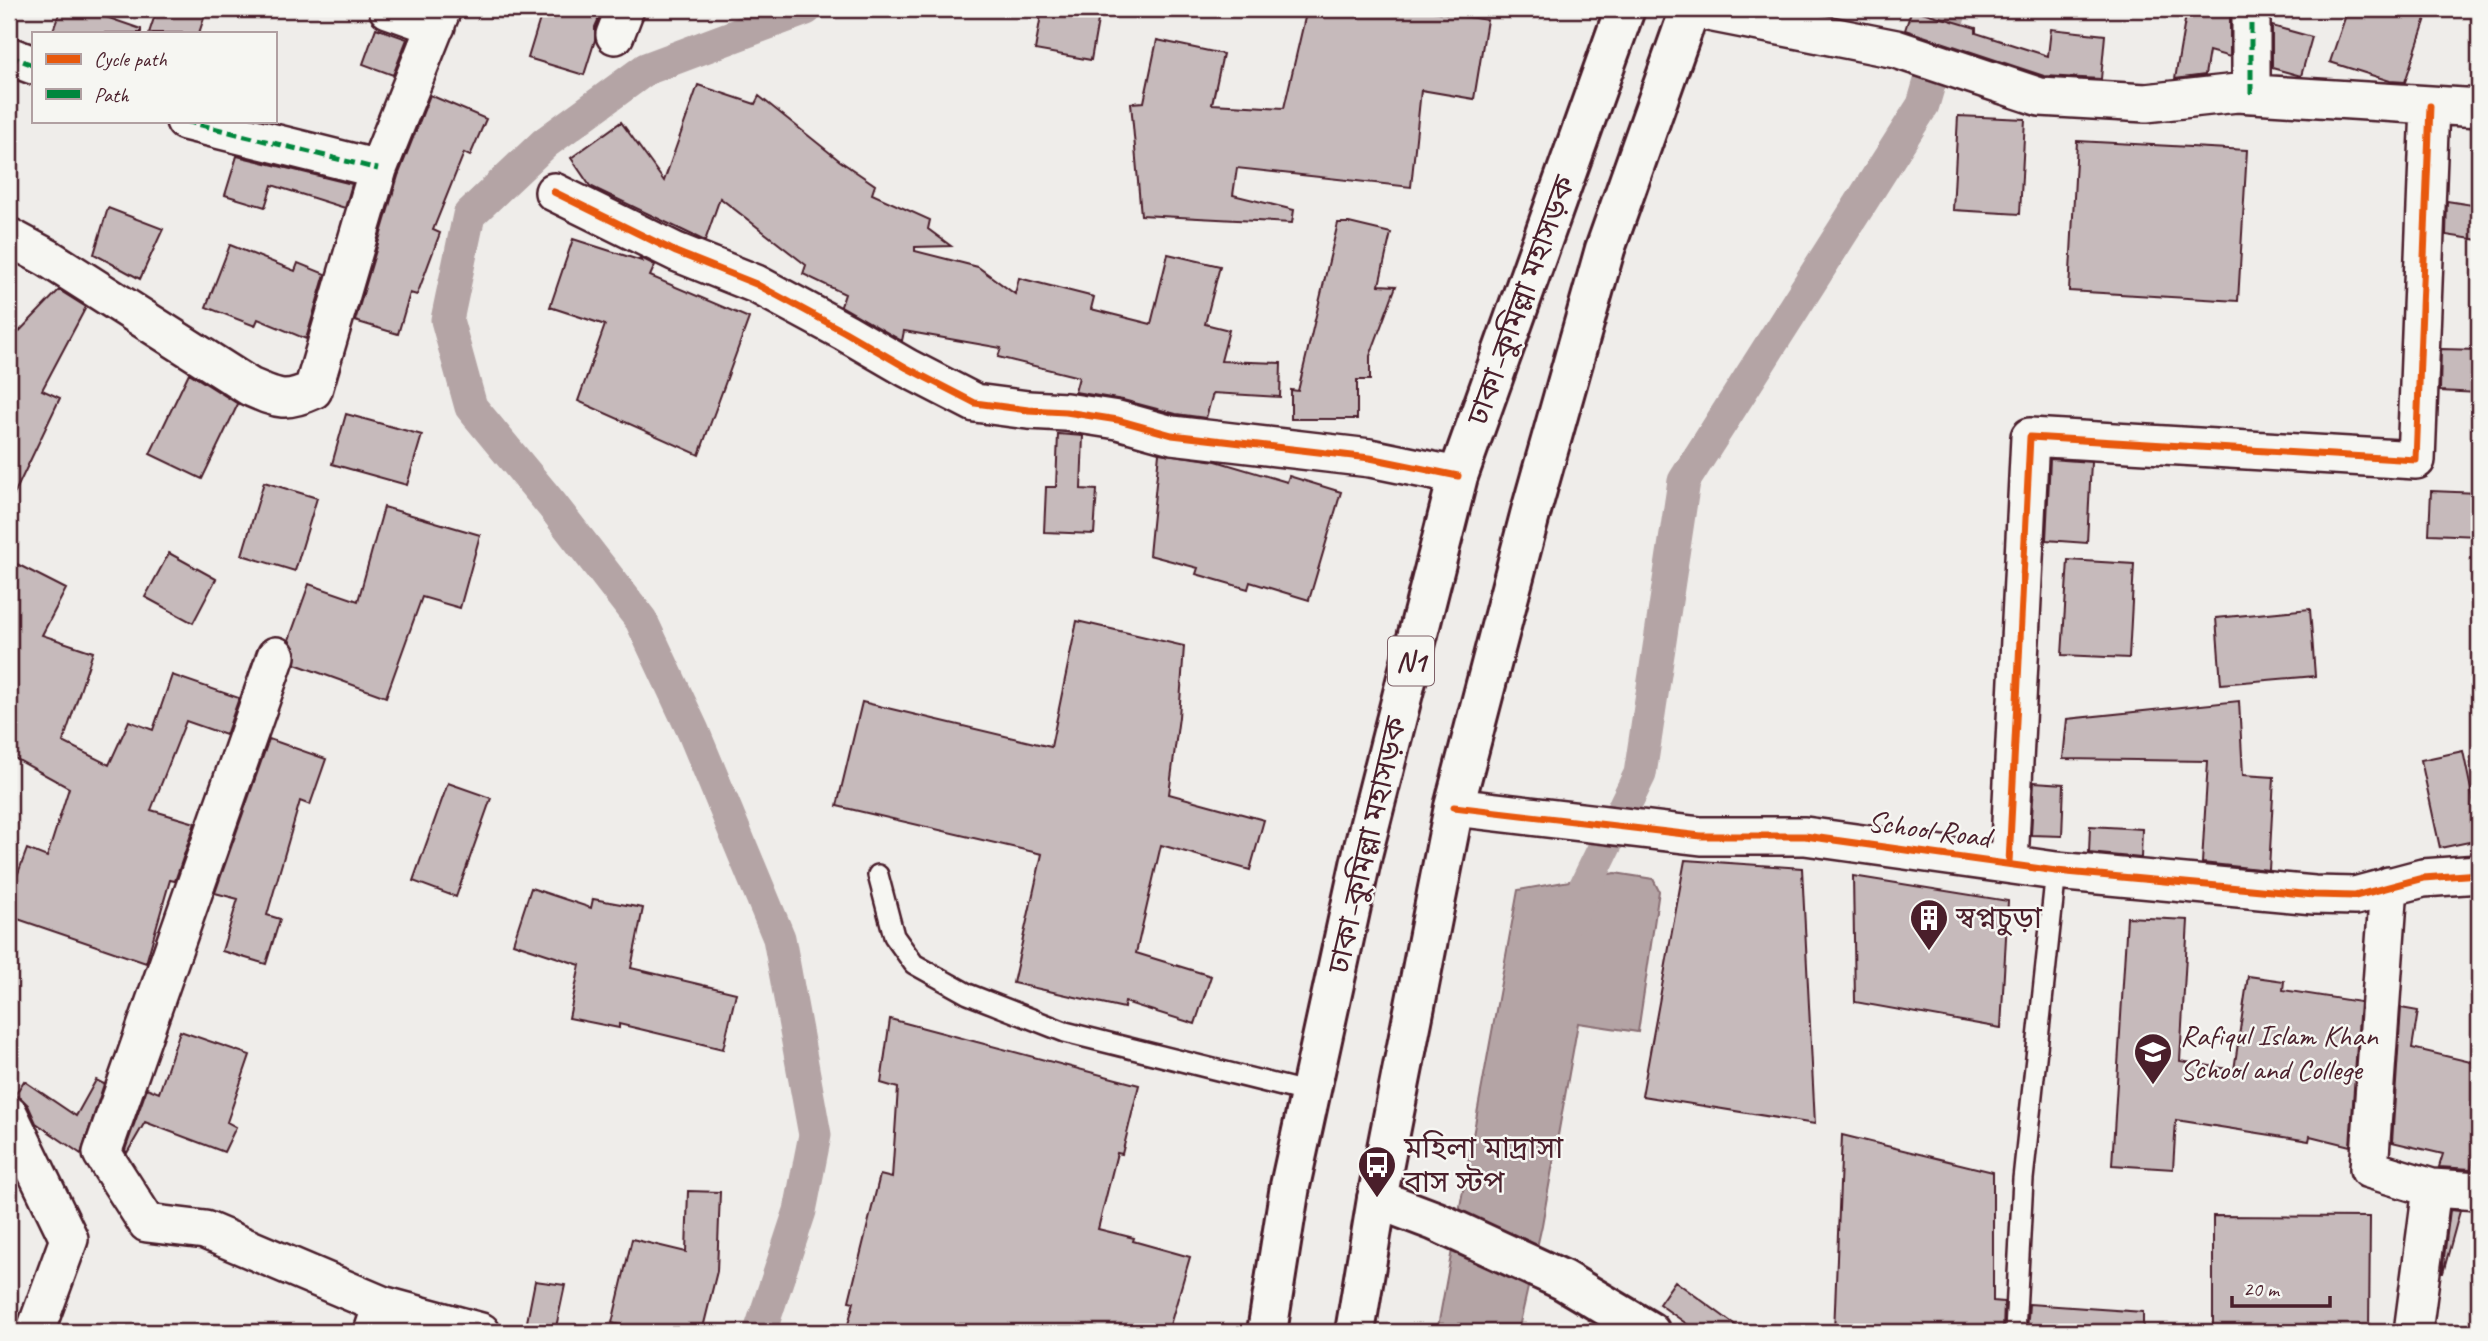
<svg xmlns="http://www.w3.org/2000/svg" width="2488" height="1341" font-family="Caveat,'Noto Sans Bengali',sans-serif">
<rect width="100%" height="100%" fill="#efedea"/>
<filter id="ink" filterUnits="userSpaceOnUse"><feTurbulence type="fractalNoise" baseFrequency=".0143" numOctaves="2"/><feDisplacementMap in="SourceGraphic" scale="14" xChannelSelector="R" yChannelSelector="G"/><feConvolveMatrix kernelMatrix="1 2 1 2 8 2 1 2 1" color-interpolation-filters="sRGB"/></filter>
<g filter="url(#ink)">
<path fill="#b4a4a5" stroke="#8a6f74" stroke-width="2" d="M1615 873 1653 879 1659 891 1638 1032 1578 1023 1542 1225 1518 1332H1437L1518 890Z"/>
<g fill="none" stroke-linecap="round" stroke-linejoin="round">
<path stroke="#b4a4a5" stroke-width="33" d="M1570 918 1640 774 1684 481 1923 105 1951 9
M760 1332 800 1211 815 1135 779 938 693 731 641 620 552 505 471 407 447 320 469 215 545 143 646 69 806 9"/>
</g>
<path fill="#c6babb" stroke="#4a1f2b" stroke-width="2" d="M61 9H83L141 29V33H52Z
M157 9H207L199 33H149Z
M543 9H603L595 27V40L584 75 528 58Z
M1042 9H1100L1091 60 1035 50Z
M1307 9H1420L1487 20 1474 99 1421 90 1411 187 1237 168 1233 195 1294 210 1292 223 1141 215 1131 103 1144 102 1157 40 1223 54 1212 104 1284 108Z
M1912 9 1976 28V33L2048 56 2051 29 2105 35 2101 79 2044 76 1905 30Z
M2187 9 2230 16V57L2209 51 2205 75 2175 79Z
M2348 9H2429L2405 82 2390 81 2330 62Z
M2272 26 2312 37 2301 76 2272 68Z
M376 28 407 39 393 75 363 64Z
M698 85 755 104 759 96 840 161 875 185 872 194 930 220 928 229 951 246 915 247V251L978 267 1015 294 1019 278 1094 297 1091 309 1151 324 1168 254 1220 266 1205 324 1229 330 1221 361 1281 363 1280 397 1213 393 1206 418 1176 414 1123 400 1075 392 1079 377 998 357 1001 348 904 331 902 341 841 306 845 294 803 274 806 265 720 198 705 241 590 186 571 158 621 122 664 181Z
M430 95 486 119 470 156 464 153 433 230 440 233 417 295 410 293 398 334 355 321 398 176Z
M1958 116 2025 119 2020 214 1953 210Z
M2077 141 2247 150 2238 301 2069 291Z
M237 156 352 184 345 208 272 185 265 207 225 195Z
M2447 201 2479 206V240L2446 235Z
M108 208 163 229 140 279 94 254Z
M1338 223H1349L1391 233 1379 285 1396 286 1370 356V380H1357V419H1291V390L1298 391Z
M573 239 642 261 639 257 655 265 650 276 749 318 699 455 578 401 605 325 550 307Z
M230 245 295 271 298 263 325 274 306 339 258 319 255 326 206 307Z
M59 290 86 307 42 390 60 398 9 505V342Z
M2441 349 2479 350V393L2440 391Z
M189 373 238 404 202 479 150 454Z
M346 414 422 435 407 485 332 464Z
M1058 434 1083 436 1081 489 1097 490 1094 534 1044 532 1046 487H1056Z
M1159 453 1216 461 1287 482 1289 476 1341 492 1309 600 1250 582 1248 589 1196 574 1198 568 1149 555Z
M2050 459 2091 462 2087 543 2046 540Z
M264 482 317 498 295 571 242 555Z
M2431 491 2479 493V536L2429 534Z
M384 507 480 535 460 608 422 597 386 697 295 664 296 651 289 640 309 584 358 601Z
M169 553 216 579 193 623 145 597Z
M9 560 66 589 42 635 93 652 63 742 109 765 129 721 153 730 172 675 239 698 226 735 186 721 151 810 195 823 175 881 170 880 146 963 9 916V898L27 849 47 857 69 788 9 755Z
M2068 560 2134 564 2129 658 2062 655Z
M2310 609 2315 676 2221 684 2216 618Z
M1077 621 1184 646 1179 717 1169 794 1264 820 1250 870 1161 845 1136 953 1211 976 1195 1024 1125 1002 1124 1008 1013 983 1042 854 837 806 862 702 1051 747Z
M2239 701 2243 775 2274 777 2269 870 2202 863 2208 761 2063 759 2067 719Z
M269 739 326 759 310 805 300 801 267 915 280 919 266 964 222 951 238 899 215 893Z
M2463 751 2479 828V840L2440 848 2421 760Z
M2034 782 2064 784 2062 836 2031 835Z
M448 783 491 798 456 897 413 881Z
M2090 826 2142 829 2141 858 2089 853Z
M1685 860 1802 868 1815 1124 1642 1096Z
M1853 876 2008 901 2001 1028 1855 1002Z
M531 888 591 908 593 899 643 908 631 968 736 993 723 1049 619 1024V1028L569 1018 580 965 513 943Z
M2127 917 2188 920 2180 1061 2234 1070 2248 976 2284 981 2283 990 2360 1002 2350 1146 2310 1136 2309 1141 2176 1120 2173 1169 2112 1165Z
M2401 1008 2418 1011 2412 1048 2479 1064V1162L2473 1160 2471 1169 2439 1167 2443 1154 2392 1142Z
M890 1019 1139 1085 1122 1154 1117 1153 1098 1229 1134 1238 1133 1241 1190 1257 1168 1332H846L854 1302 849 1301 880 1175 892 1178 898 1088 881 1083Z
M180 1031 250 1055 227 1122 236 1127 224 1152 145 1122 127 1153 125 1150 147 1088 159 1093Z
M96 1080 104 1084 81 1154 36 1123 28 1105 21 1098 15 1095 24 1081 76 1116Z
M1842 1135 1993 1172V1301L2004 1302 2003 1332H1834Z
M688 1191 720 1192 717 1271 702 1332H644L612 1323 632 1239 686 1252Z
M2450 1210 2460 1211 2443 1273H2442Z
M2213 1216 2370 1217 2369 1332H2213Z
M535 1281 565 1285 555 1332H525Z
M1675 1281 1745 1332H1698L1659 1304Z
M2029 1304 2143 1312V1332H2027Z"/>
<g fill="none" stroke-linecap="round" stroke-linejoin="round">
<defs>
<path id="service" d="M878 875 894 936 914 964 968 994 1065 1032 1310 1093
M2015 1332 2023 1179 2056 871"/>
<path id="minor" d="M388 9 436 26
M1693 9 1896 49 2040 97 2146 103 2237 93 2479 108
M2251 9V94
M615 35 625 9
M9 56 33 65
M185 121 378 169
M554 192 676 252 756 284 845 332 907 368 975 403 1028 410 1066 412 1118 420 1172 435 1370 458 1458 476
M9 237 48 258 250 387C278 399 285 403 313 390L378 169 442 9
M276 656 102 1153 147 1223 205 1230 382 1305 373 1332
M1454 807 1701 836H1805L2056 871 2314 895 2355 896 2423 878 2479 874
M2009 863 2030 437 2416 460 2430 106
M2389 886 2369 1169 2432 1188
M9 1115 69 1239 35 1332
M382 1305 481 1332
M2413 1332 2432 1188 2479 1191"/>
<path id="secondary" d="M1377 1199 1435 1221 1563 1280 1650 1332"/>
<path id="trunk" d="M1267 1332 1290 1186 1363 851 1458 476 1625 9
M1355 1332 1377 1199 1454 807 1531 511 1605 249 1690 9"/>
</defs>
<use href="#service" stroke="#4a1f2b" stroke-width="24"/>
<use href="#minor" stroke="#4a1f2b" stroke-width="42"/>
<use href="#secondary" stroke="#4a1f2b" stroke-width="44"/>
<use href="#trunk" stroke="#4a1f2b" stroke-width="44"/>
<use href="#service" stroke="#f6f6f2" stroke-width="19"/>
<use href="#minor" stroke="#f6f6f2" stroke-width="37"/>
<use href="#secondary" stroke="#f6f6f2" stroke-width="38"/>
<use href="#trunk" stroke="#f6f6f2" stroke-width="38"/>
<path stroke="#00873e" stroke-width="5" stroke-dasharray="10 5" stroke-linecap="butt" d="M2251 9V94
M9 56 33 65
M185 121 378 169"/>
<defs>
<path id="cycleway" d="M554 192 676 252 756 284 845 332 907 368 975 403 1028 410 1066 412 1118 420 1172 435 1370 458 1458 476
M1454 807 1701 836H1805L2056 871 2314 895 2355 896 2423 878 2479 874
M2009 863 2030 437 2416 460 2430 106"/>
</defs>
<use href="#cycleway" stroke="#f6f6f2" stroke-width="11"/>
<use href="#cycleway" stroke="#e8590c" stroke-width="7"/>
</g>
</g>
<defs>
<symbol id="building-pin" viewBox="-11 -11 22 30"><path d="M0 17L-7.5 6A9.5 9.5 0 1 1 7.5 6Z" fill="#4a1f2b" stroke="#f6f6f2"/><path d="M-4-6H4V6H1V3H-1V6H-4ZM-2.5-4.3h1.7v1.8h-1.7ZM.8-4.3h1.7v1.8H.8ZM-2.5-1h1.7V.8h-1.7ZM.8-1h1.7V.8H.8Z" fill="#fff"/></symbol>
<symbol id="school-pin" viewBox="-11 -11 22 30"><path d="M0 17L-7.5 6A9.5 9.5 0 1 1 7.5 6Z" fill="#4a1f2b" stroke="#f6f6f2"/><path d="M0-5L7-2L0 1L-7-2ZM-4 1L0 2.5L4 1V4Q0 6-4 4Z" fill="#fff"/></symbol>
<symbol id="bus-pin" viewBox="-11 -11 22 30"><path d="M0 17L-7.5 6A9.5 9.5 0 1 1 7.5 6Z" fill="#4a1f2b" stroke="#f6f6f2"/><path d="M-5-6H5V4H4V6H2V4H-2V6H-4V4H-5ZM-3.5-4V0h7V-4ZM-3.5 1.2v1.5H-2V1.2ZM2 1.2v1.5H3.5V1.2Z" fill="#fff"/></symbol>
</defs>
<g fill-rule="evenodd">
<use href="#building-pin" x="1907" y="896" width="44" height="60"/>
<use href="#school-pin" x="2131" y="1030" width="44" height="60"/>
<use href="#bus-pin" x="1355" y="1143" width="44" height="60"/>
</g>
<g text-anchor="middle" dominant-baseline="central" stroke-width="5" stroke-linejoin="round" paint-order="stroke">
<rect fill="#f6f6f2" stroke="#7e6067" stroke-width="2" x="1388" y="636.5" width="46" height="49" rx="5"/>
<g font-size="28" font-weight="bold" fill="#4a1f2b">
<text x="1411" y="661">N1</text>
</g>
<g font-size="30" fill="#4a1f2b" stroke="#f6f6f2">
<text transform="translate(1521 300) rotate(-70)">ঢাকা–কুমিল্লা মহাসড়ক</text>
<text transform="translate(1929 829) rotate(8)">School Road</text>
<text transform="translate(1367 845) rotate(-77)">ঢাকা–কুমিল্লা মহাসড়ক</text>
</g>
<g font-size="30" fill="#4a1f2b" stroke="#f6f6f2" text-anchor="start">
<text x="1956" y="918">স্বপ্নচুড়া</text>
<text x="2180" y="1035">Rafiqul Islam Khan<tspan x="2180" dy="34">School and College</tspan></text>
<text x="1404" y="1148">মহিলা মাদ্রাসা<tspan x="1404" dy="34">বাস স্টপ</tspan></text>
</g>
</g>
<rect width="2488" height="1341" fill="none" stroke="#f6f6f2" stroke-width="35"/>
<rect x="18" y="18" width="2453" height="1306" fill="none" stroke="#4a1f2b" stroke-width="2.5" filter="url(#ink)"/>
<rect x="32" y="32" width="245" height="91" fill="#f6f6f2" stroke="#b1a0a2" stroke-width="2"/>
<rect x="46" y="54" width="35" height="10" fill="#e8590c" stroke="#b1a0a2" stroke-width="2"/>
<text x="94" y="66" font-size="21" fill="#4a1f2b">Cycle path</text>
<rect x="46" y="89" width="35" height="10" fill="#00873e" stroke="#b1a0a2" stroke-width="2"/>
<text x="94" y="102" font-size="21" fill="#4a1f2b">Path</text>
<path d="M2232 1296v10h98v-10" fill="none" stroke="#4a1f2b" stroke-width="3.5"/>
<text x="2243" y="1296" font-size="21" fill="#4a1f2b" stroke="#f6f6f2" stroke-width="5" paint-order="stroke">20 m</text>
</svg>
